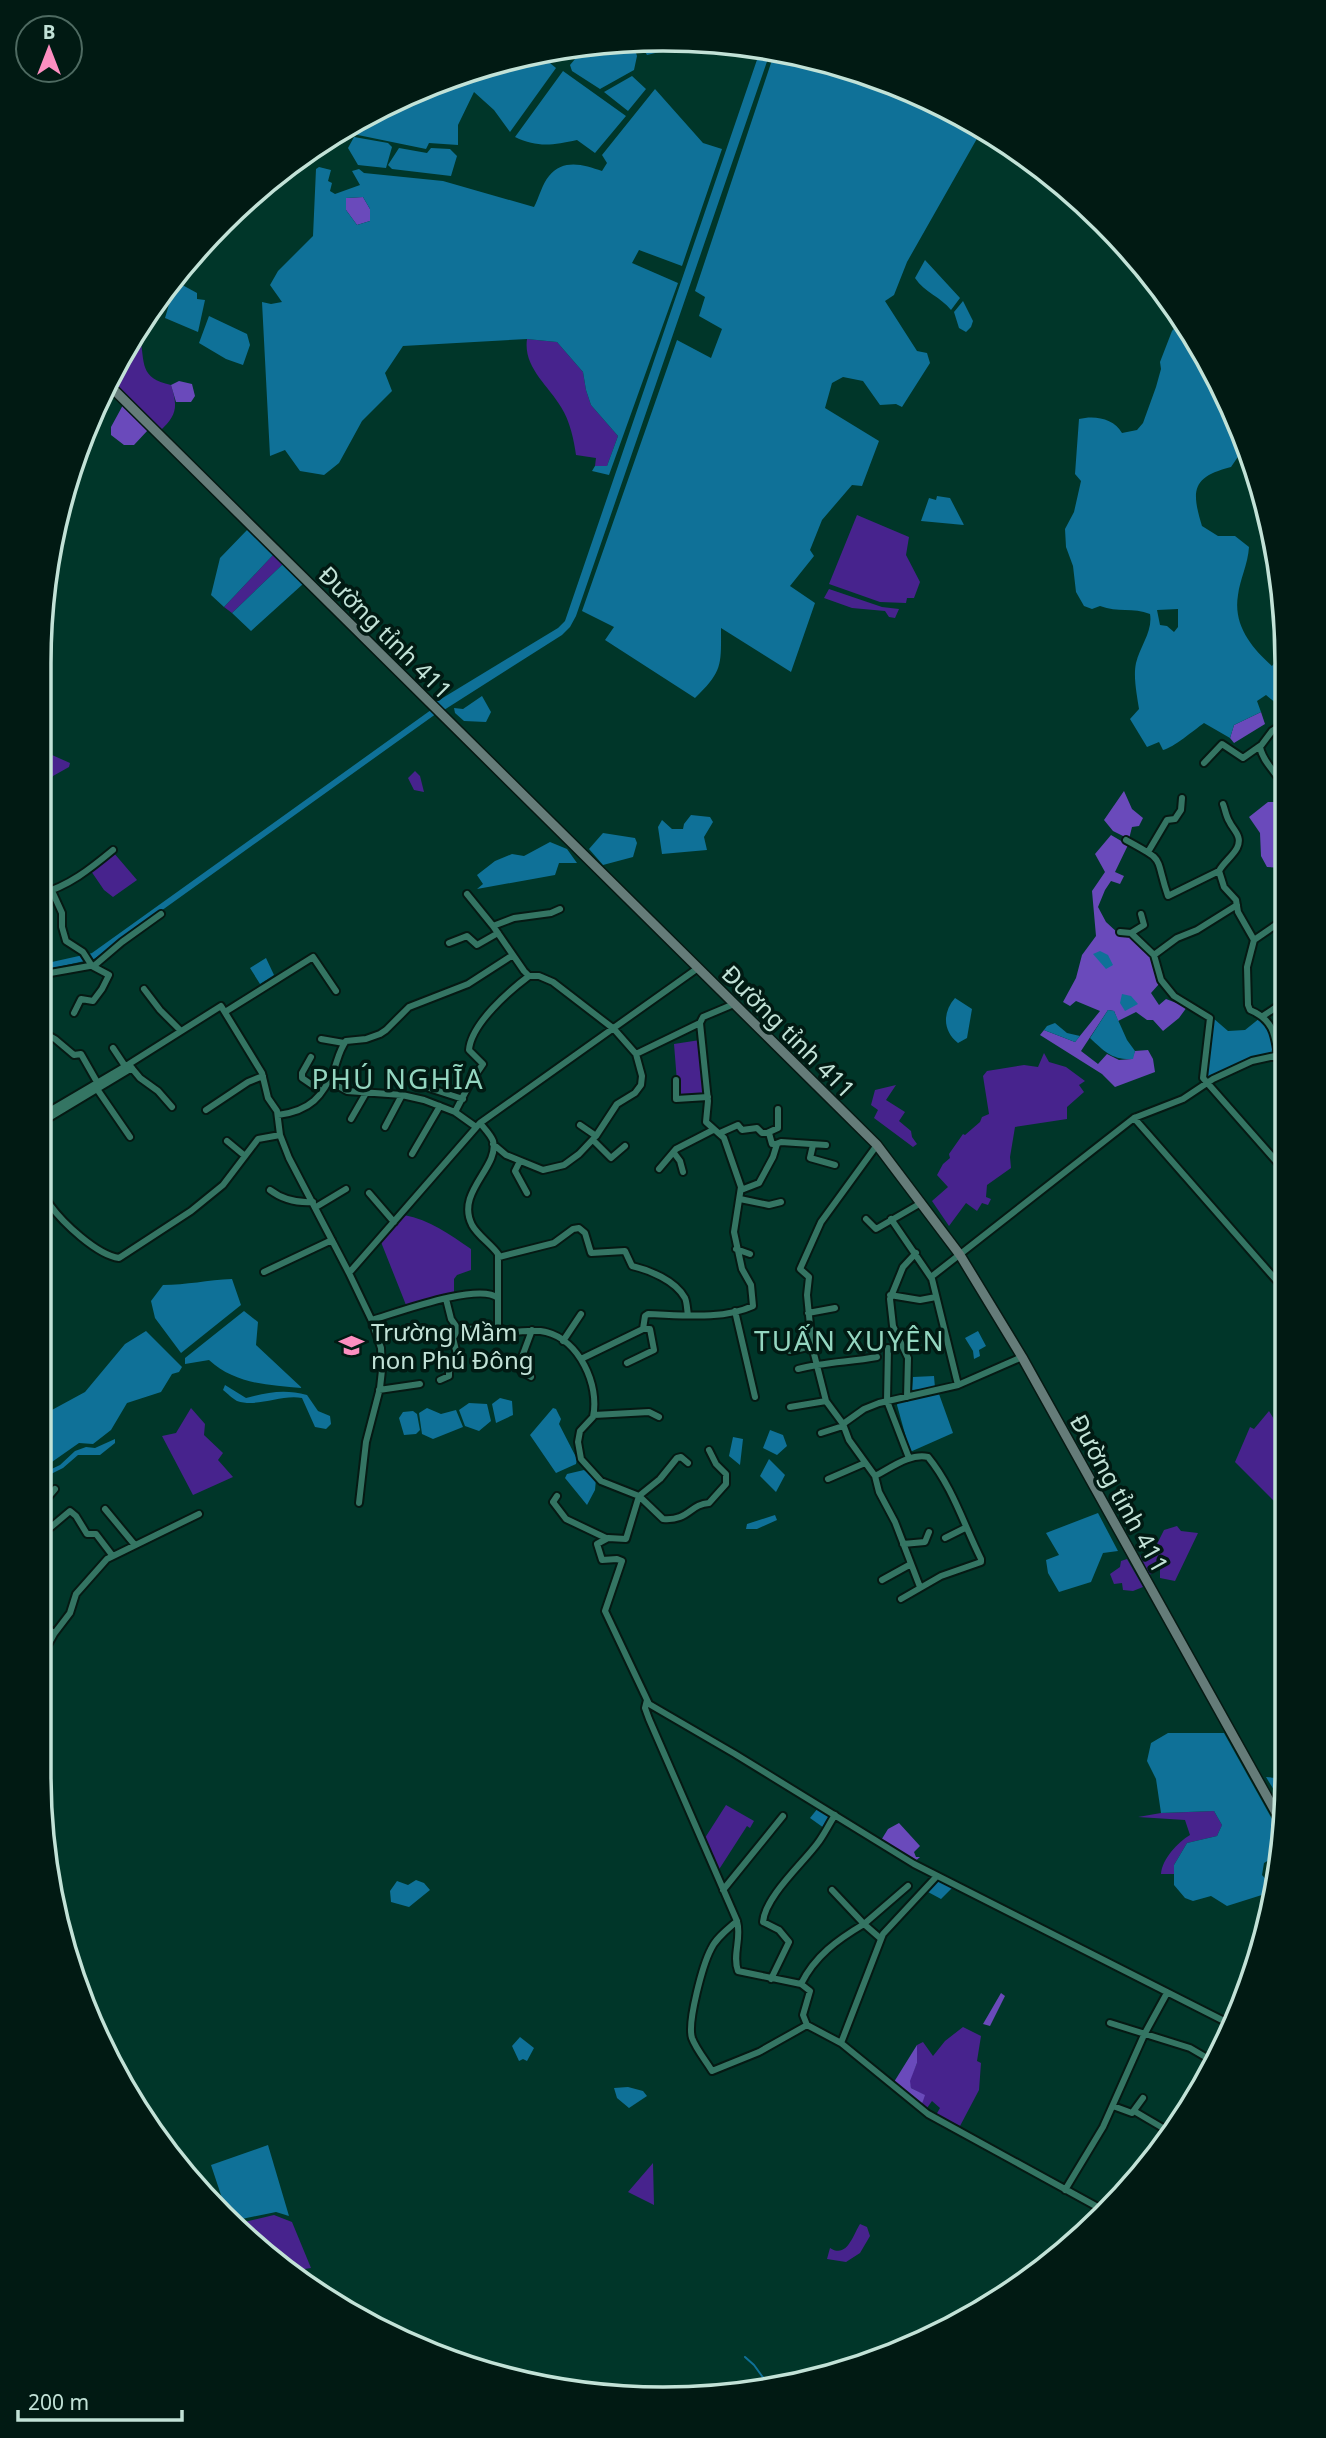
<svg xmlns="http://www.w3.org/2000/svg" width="1326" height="2438" font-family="'Noto Sans',sans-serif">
<rect width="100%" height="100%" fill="#003629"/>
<path fill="#47238d" d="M135 332 140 336C145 363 139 378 171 385 178 407 177 415 160 431L110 380 122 351Z
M527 339 557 342 583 372 586 390 591 405 618 436 607 466H595L596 458 576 455C574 440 570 421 561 407 548 385 523 367 527 339Z
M857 515 909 537 906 555 920 582 914 598H907L906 603 880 602 829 584Z
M273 555 283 564 232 613 224 607Z
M829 589 882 607 899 609 895 618 889 617 885 611 852 608 824 598Z
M52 750V755L70 763 69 767 53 776 44 788 40 785V753Z
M415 771 420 776 424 792 414 790 408 778Z
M113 852 137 880 113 897 104 890 91 871Z
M700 1040 706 1095 678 1094 674 1044Z
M1044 1053 1049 1062 1066 1067 1085 1081 1079 1085 1084 1092 1067 1107V1119L1015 1127 1010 1157 1011 1168 987 1185 986 1197 991 1199 988 1205 982 1203 977 1211 966 1203 949 1226 932 1201 948 1187 937 1175 943 1164 950 1158 949 1154 963 1134 965 1135 980 1122 982 1117 989 1114 983 1076 987 1071 1024 1065 1038 1067Z
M896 1085 886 1100 905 1112 899 1121 911 1131 912 1137 917 1144 913 1147 874 1118 878 1110 871 1105 875 1090Z
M404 1215C430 1220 449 1234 471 1249V1270L457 1275 454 1279V1292L406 1305 381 1242Z
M191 1408 205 1424 204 1435 223 1453 218 1460 233 1477 193 1495 162 1436 176 1433Z
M1269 1411 1285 1437V1512L1235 1462 1250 1427 1254 1429Z
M1177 1526 1181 1531 1198 1533 1175 1581 1160 1578V1569L1153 1568V1573L1149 1575 1137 1557 1154 1550 1164 1530Z
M1127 1559 1143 1587 1133 1591 1123 1590 1122 1583 1114 1584 1110 1574 1120 1567 1121 1561Z
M726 1805 754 1821 750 1828 747 1826 718 1871 703 1841Z
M1214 1811 1222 1825 1217 1836 1187 1843 1174 1865V1874H1161C1162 1859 1178 1842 1190 1835L1185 1820 1138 1817 1161 1813Z
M963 2027 981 2036 977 2061 981 2063 979 2090 960 2126 936 2115 940 2108 932 2101 927 2108 922 2104 924 2095 911 2088 909 2081 917 2063V2045L923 2042 933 2056 945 2041Z
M653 2163 654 2205 628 2192Z
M274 2215 292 2222 311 2268 291 2271 240 2223Z
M860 2224 867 2227 870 2236 860 2253 846 2262 827 2259 830 2248C847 2259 853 2235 860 2224Z"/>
<path fill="#6a4abb" d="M363 197 370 209V221L357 225 346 210V198Z
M179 381 192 384 195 396 191 402H176L171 385Z
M123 405 148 430 134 445H124L111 435V427Z
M1261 712 1265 724 1234 743 1230 738 1234 725Z
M1124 791 1132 809 1143 818 1139 826 1132 827 1129 839 1113 831 1104 820Z
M1268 802H1279L1283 811V868L1267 867 1261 856 1260 833 1249 817Z
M1111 835 1128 845 1115 872 1124 876 1120 884 1111 881 1105 890 1098 907 1106 922 1119 934 1131 936 1153 956 1159 984 1151 993 1159 1005 1166 999 1187 1007 1179 1018 1163 1031 1153 1020H1147L1136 1012 1118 1021 1114 1011 1108 1010 1081 1051 1098 1064 1107 1054 1119 1060 1132 1059 1135 1051 1148 1050 1153 1059 1155 1072 1115 1087 1102 1074 1040 1035 1044 1030 1075 1042 1100 1011 1076 1001 1070 1006 1063 1002 1076 978 1082 955 1096 936 1092 891 1105 872 1095 854Z
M899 1823 920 1846 914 1852 916 1857H920L913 1863 880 1842 888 1829Z
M1001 1993 1005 1996 990 2026 983 2024Z
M917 2045V2063L910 2081 911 2088 925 2095 922 2104 894 2082Z"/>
<path fill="#0f7198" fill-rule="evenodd" d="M622 40H632L637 56 634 70 600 89 572 71 570 65 586 46Z
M638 40 684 42V46L647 55Z
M761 48 771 50 576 616 570 627 562 635 444 710 436 702 558 628 565 621Z
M775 51 863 72 975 122 983 128 907 262 894 295 885 301 917 351 927 353 930 363 902 407 896 404 880 405 863 381 843 377 832 383 825 408 879 441 862 486 852 485 822 520 810 550 814 556 790 586 815 603 791 672 721 628C721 665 723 671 695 698L605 640 614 627 582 611 677 340 711 358 722 329 699 316 705 297 695 291Z
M539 54 556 68 510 132 494 110 474 92 458 125V145L429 143 426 149 353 134 357 125 355 123C407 90 478 64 539 54Z
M563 71 626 116 595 153 577 140C553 145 538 148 515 137Z
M632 76 646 89 628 111 604 92Z
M655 89 703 143 722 149 682 266 639 250 632 263 678 283 609 475 592 471 595 466H607L618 436 591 405 586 390 583 372 557 342 527 339 403 346 385 373 392 391 362 421 339 463 324 475 300 471 285 450 270 456 262 302 271 304 282 302 270 285 278 271 313 236 316 169 319 167 331 170 328 181 332 183 330 191 335 194 360 185 352 171 359 169 364 173 443 181 534 207C539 198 542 184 549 176 564 158 584 165 602 171L607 163 602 155ZM363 197 370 209V221L357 225 346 210V198Z
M354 137 388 143 392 147 386 168 358 165 348 148Z
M399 148 427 153 431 148 450 149 457 156 451 176 392 169 388 165Z
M925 260 960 298 951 310C941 297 925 293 915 278Z
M175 281 197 293V299L205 300 198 332 165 318 170 301 168 299Z
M963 301 973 321 971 327 966 332 959 328 954 312Z
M209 316 247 334 250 345 243 365 226 359 199 343Z
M1183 318 1246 445 1231 467C1192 477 1191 490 1202 526L1218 536H1235L1249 547C1248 564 1240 579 1238 595 1233 625 1251 647 1272 666L1282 653 1283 709 1266 695 1257 701 1261 712 1234 725 1230 738 1204 723C1194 730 1173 748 1163 750L1159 742 1147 747 1130 719 1139 709C1137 695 1133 677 1136 663 1140 646 1153 631 1150 614 1133 607 1118 613 1100 606L1092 609 1084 606 1076 592 1073 566 1066 547 1065 529 1074 512 1081 481 1075 474 1079 419C1094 415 1114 418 1122 433L1137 430 1143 423 1156 387 1161 369 1160 362 1172 331ZM1178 609V627L1174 632 1167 626 1160 625 1157 610Z
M937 496 950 498 964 525 921 521 929 498 936 500Z
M248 529 273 555 224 607 211 595 220 558Z
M283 564 303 584 251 631 232 613Z
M482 696 491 712 486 722 464 721 455 713 454 708 463 709Z
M691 815 710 817 713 822 704 837 707 850 662 854 658 827 662 820 672 829H683L684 824Z
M603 833 635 838 637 843 633 857 603 865 589 849Z
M550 842 567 849 577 863H559L555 875 477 889 483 884 477 875 495 861 512 854 524 856Z
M1100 951 1108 955 1113 965 1106 969 1093 954Z
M266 958 274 975 260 984 250 968Z
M1122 994 1131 996 1138 1004 1125 1011 1120 1003Z
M955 998 972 1009 967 1038 958 1043C943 1031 942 1013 955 998Z
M1108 1010 1114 1011 1127 1040 1135 1051 1133 1059C1112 1060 1105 1052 1090 1038Z
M1213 1018 1228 1031 1245 1030 1260 1018C1271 1027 1276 1039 1271 1053L1207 1077Z
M1055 1023 1067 1033 1080 1036 1075 1042 1044 1030 1047 1026Z
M232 1279 241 1305 181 1353 155 1318 151 1301 163 1285C186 1285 208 1280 232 1279Z
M244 1311 258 1322 256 1345 302 1388C268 1385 235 1384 209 1360L185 1364V1358Z
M146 1331 182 1367 179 1372 172 1374 161 1392 127 1403 111 1430 93 1444 79 1443 39 1471V1417L85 1392 125 1344Z
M978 1331 986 1346 979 1350 980 1356 974 1359 973 1351 965 1338Z
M934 1376 935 1388 912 1390 913 1377Z
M225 1385 246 1398C268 1392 285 1389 307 1395L318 1411 330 1416 331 1424 326 1429 315 1427 302 1398C281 1394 258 1408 237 1401 233 1399 227 1393 223 1390Z
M939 1394 953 1433 910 1452 897 1405 898 1401Z
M500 1398 512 1401 513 1415 496 1423 492 1404Z
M469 1403 487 1404 491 1421 479 1431 465 1426 459 1410Z
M427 1408 441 1414 456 1410 463 1427 433 1439 422 1434 419 1413Z
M553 1408 556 1409 561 1419 559 1424 577 1459 576 1464 556 1473 530 1435Z
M413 1411 417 1414 420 1430 416 1434 404 1435 399 1418 403 1412Z
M770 1430 783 1435 787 1446 777 1455 763 1448Z
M733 1437 743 1439 740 1465 729 1456Z
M115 1439V1443L100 1455H78L63 1468 39 1480V1475L60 1465 75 1451 86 1447 95 1448Z
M769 1459 785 1475 776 1492 760 1476Z
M584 1470 596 1479 595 1490 587 1505 565 1478 567 1474Z
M1098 1513 1118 1551 1103 1553 1091 1582 1059 1592 1048 1573 1046 1560 1059 1555 1046 1533Z
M775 1515 777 1520 757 1529H746L747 1524Z
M1168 1733H1224L1282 1837 1279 1854 1264 1863 1262 1875 1269 1883 1265 1894 1227 1906 1211 1896 1193 1901 1185 1898 1174 1885V1865L1187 1843 1217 1836 1222 1825 1214 1811 1161 1813 1156 1779 1147 1761 1151 1743Z
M1266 1777 1286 1779V1810Z
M818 1808 831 1817 824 1828 810 1818Z
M939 1879 953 1887 941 1899 928 1892Z
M416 1880 424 1883 430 1890 409 1907 391 1902 390 1891 397 1881 408 1885Z
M520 2037 534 2048 527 2061 523 2059 519 2061 512 2046Z
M628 2087 643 2091 647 2096 629 2108 617 2098 614 2088Z
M268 2145 289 2216 276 2212 237 2220 226 2210 211 2165Z"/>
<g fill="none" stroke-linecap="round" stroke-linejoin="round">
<path stroke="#0f7198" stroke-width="2" d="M745 2357 754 2365 767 2383"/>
<path stroke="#0f7198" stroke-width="6" d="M39 968 93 956 432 713"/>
<defs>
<path id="minor" d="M1283 724 1272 731 1260 747C1263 764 1279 773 1283 788
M1204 763 1222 744 1243 758 1260 746
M1126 840C1167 862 1154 855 1168 896L1219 871 1224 887 1236 900 1238 912 1254 940 1247 967 1248 1005 1250 1010C1284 1024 1272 1051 1284 1079
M1148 852 1167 820 1175 819 1181 810 1182 798
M1219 871C1223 863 1233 856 1237 848 1243 836 1233 830 1229 821 1226 816 1225 809 1223 804
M52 891 62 913V927L66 941 83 952 92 966 109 975 102 989 93 1001 81 999 74 1013
M40 894C69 886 90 869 113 850
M467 894 493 926 524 971 529 976H539L553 982 614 1029 636 1054 642 1076 641 1085 635 1093 617 1104 596 1136 579 1154 564 1165 543 1170 506 1155 493 1144
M493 926 514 918 551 913 560 909
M1120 932 1131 933 1154 955 1161 980 1174 996 1210 1018 1203 1078 1284 1170
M1131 933 1144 925 1141 914
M1254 940 1283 920
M449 943 467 936 477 945 498 933
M1154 955 1177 938 1197 930 1237 905
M39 975 95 965 122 942 161 914
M144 989 160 1010 181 1031
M225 1012 313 957 336 991
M1263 1016 1284 1002
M39 1030 55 1039 74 1055 81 1054 97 1082
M321 1039 344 1043
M113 1048 125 1066
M636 1054 700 1023
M311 1057 302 1073V1078L321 1091
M130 1066 140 1078 158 1091 172 1107
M676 1080V1099L708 1097
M329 1081 347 1091 402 1095 424 1100 455 1112 476 1127
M429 1088 463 1099
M97 1089 130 1137
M206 1110 248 1082 263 1076
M455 1112 470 1083 483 1064 469 1050C471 1024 509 991 529 976
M278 1115C310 1111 323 1097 335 1067 338 1058 340 1049 346 1041L366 1039 380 1034 386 1030 409 1007 468 984 513 955
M39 1117 129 1064 221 1006 262 1073 268 1098 277 1111 280 1135 289 1158 349 1273 372 1321 381 1348 382 1370 380 1388 366 1442 359 1503
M1134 1118 1284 1289
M351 1119 366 1093
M480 1123C484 1128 491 1135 493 1141 500 1167 455 1192 472 1225 478 1236 491 1244 498 1254V1298
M39 1124 132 1068
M580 1125 596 1136
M385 1127 402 1095
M720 1133 738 1125 742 1130 757 1128 762 1133H769L772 1144H777L773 1157 759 1183 741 1190
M767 1133 778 1128V1109
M593 1140 611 1158 625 1146
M227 1141 245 1156
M776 1144 781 1142 826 1145
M813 1145 810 1158 835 1165
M877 1145 821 1222 800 1269 809 1277 807 1295 812 1346 826 1401 843 1424 864 1409 879 1403 958 1385 1022 1357
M674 1153 680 1161 683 1172
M412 1154 440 1106
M520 1161 515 1171 527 1193
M659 1169 676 1149 713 1130
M39 1185C43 1192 46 1199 50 1205 63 1223 97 1255 119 1258L191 1211 223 1185 258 1139 280 1135
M270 1190C283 1200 297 1203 313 1202
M369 1193 394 1222
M740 1199 769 1205 781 1202
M316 1207 346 1189
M866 1219 876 1229 921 1203
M891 1219 932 1279 958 1385
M736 1249 750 1254
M499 1257 554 1243 573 1229 579 1228 585 1233 591 1253 625 1251 632 1266C649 1270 675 1280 685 1298 687 1302 687 1310 688 1315
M264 1272 332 1240
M349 1273 480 1123 698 968
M931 1277 1134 1118 1183 1099 1213 1079 1252 1061 1284 1054
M890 1295 920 1300 936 1297
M446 1299 451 1319 458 1329 499 1328
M735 1311 755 1397
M808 1313 835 1308
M372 1320C396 1313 479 1282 498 1298V1325L502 1331C516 1334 531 1328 546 1332 579 1340 600 1385 593 1417L580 1431 578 1442 581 1459 601 1481 639 1496 663 1519C689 1521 690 1504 709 1503L726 1484V1474L716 1464 709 1450
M643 1329 645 1316 648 1314C681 1315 723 1320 753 1306L751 1285 742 1269 734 1232 741 1187 724 1138 706 1122 708 1101 700 1023 703 1017 734 1004
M563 1341 581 1314
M888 1348 887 1401 909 1458
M790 1351 812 1346
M581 1359 643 1329H650L654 1350 627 1363
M798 1369C824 1362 850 1362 877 1357
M531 1377 521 1371 519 1365 532 1330
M440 1380 449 1376V1370L459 1363 453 1338 458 1329
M379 1390 420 1384
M907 1397 908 1358 893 1326 890 1299 903 1267 916 1253
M790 1407 826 1401
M594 1415 649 1412 659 1417
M843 1424 849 1440 875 1476 879 1492 895 1522 920 1587
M821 1433 843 1426
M688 1463 681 1457 677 1458 660 1479 639 1496 626 1539 608 1538 597 1544 602 1560 617 1559 622 1561 605 1611 649 1704 735 1754 914 1864 1230 2024
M875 1476C891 1468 910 1453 928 1457 952 1486 964 1525 981 1559V1562L941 1576 901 1599
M828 1479 865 1463
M557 1496 553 1502 566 1519 606 1538
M39 1508 55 1489
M105 1509 134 1544
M51 1527 70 1511 76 1516 87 1534H96L112 1555
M945 1538 965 1528
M903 1544 925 1542 929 1532
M882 1580 911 1564
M39 1620 54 1634
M39 1661 54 1634 70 1613 76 1594 107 1559 199 1514
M647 1700 645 1708 649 1719 737 1921C742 1938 732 1955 738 1971L801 1984 810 1991 803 2015 807 2025 841 2043 928 2114 1103 2210
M723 1890 783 1816
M832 1890 864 1924 908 1886
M737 1921C728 1929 716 1938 711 1949 703 1964 687 2022 692 2038 696 2049 706 2061 712 2071L759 2052 807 2025
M771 1979 789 1942 779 1930 763 1922C765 1897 802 1864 817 1844 824 1835 829 1824 835 1815
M801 1984C815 1956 837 1940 864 1924L880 1938
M1110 2023 1190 2048 1214 2062
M841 2043 883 1934 936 1877
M1113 2106 1132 2113 1143 2098
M1134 2111 1168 2131
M1065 2190 1103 2127 1144 2035 1167 1993"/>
<path id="secondary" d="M108 384 877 1145 960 1255 1022 1357 1284 1827"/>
</defs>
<use href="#minor" stroke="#051913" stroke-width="10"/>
<use href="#secondary" stroke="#051913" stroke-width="12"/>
<use href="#minor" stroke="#347563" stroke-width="6"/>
<use href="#secondary" stroke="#657c79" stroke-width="9"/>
</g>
<defs>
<symbol id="school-bare" viewBox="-9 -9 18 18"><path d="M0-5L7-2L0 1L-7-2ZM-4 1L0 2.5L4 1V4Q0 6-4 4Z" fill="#fd8fc1" stroke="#011a13" stroke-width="2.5" paint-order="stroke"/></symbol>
</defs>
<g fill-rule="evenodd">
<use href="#school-bare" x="334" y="1328" width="35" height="35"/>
</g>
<g text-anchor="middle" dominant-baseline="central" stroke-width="7" stroke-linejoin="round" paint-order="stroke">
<g font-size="24" fill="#c2e2d7" stroke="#011a13">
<text transform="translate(386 632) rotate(45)">Đường tỉnh 411</text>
<text transform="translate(789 1031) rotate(45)">Đường tỉnh 411</text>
<text transform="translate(1120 1493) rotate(61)">Đường tỉnh 411</text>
</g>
<g font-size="24" fill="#c2e2d7" stroke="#011a13" text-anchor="start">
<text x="371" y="1331">Trường Mầm<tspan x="371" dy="28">non Phú Đông</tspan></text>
</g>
<g font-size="28" letter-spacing="2" fill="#94d6c0" stroke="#011a13">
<text x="398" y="1078">PHÚ NGHĨA</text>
<text x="850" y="1340">TUẤN XUYÊN</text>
</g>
</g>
<path d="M0 0H1326V2438H0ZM663 51H663A612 612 0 0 1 1275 663V1775A612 612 0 0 1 663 2387H663A612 612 0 0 1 51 1775V663A612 612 0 0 1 663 51Z" fill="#011a13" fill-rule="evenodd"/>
<path fill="none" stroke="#c2e2d7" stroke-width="3.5" d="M663 51H663A612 612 0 0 1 1275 663V1775A612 612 0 0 1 663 2387H663A612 612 0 0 1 51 1775V663A612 612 0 0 1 663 51Z"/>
<g transform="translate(49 49)"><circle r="33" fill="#011a13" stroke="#4e6a61" stroke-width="2"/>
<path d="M0-5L12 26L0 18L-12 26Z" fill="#fd8fc1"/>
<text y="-10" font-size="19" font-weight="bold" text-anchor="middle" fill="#c2e2d7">B</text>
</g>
<path d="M18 2410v10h164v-10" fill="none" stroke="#c2e2d7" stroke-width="3.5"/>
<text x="28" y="2410" font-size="21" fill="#c2e2d7" stroke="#011a13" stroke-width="5" paint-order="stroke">200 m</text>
</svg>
